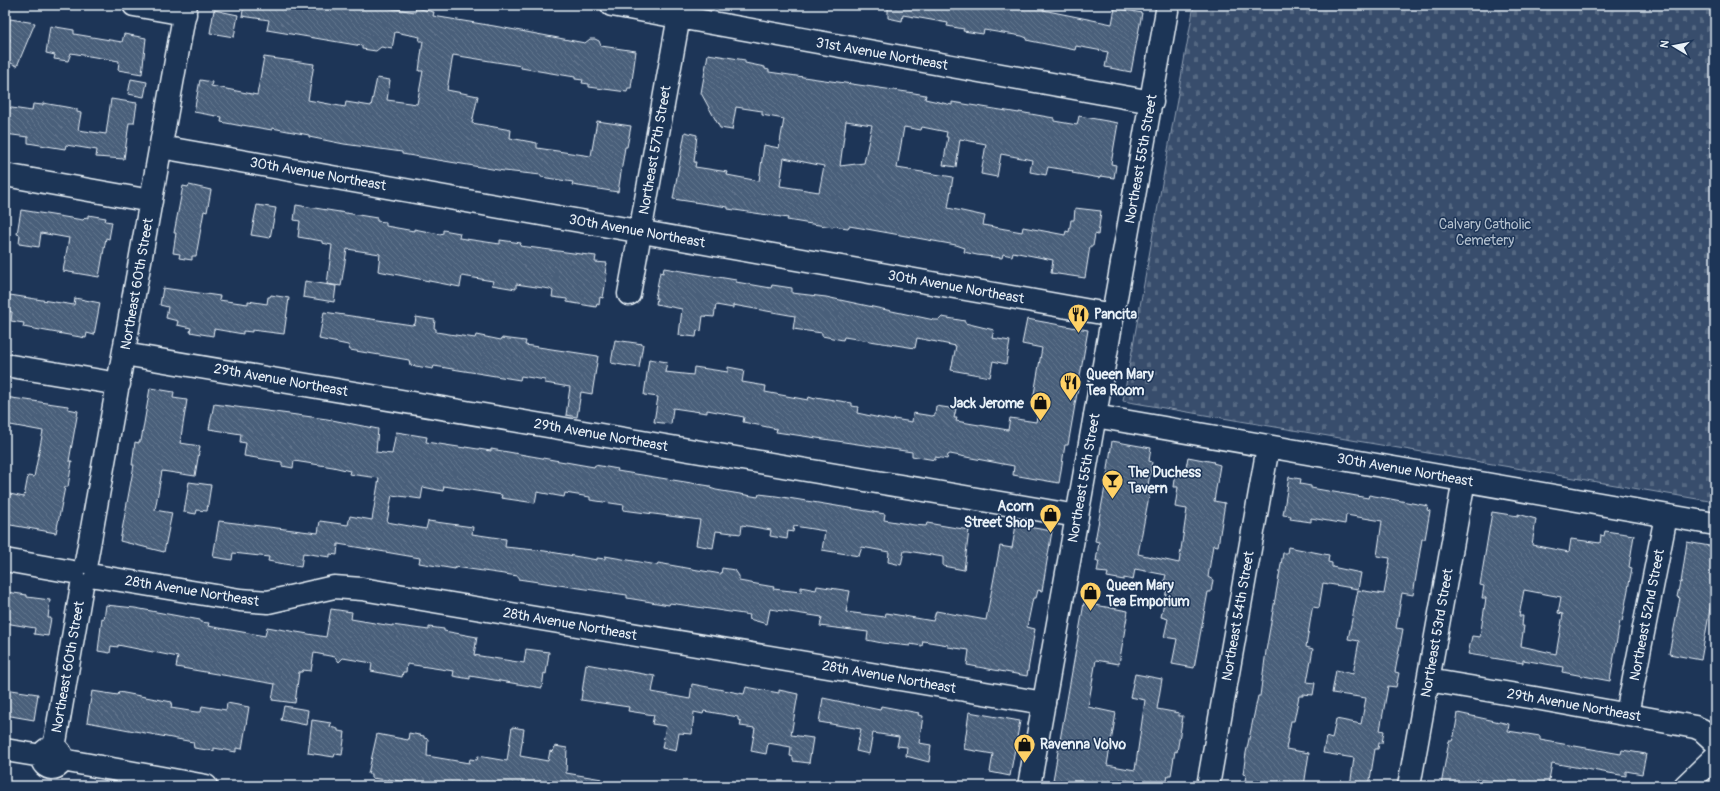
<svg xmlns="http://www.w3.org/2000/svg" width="1720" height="791" font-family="Pangolin,sans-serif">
<defs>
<pattern id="cemetery-stones" width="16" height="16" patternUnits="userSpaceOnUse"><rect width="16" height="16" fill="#374d6c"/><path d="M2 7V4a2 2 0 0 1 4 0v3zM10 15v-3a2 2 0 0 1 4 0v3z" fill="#546782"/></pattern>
<pattern id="building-back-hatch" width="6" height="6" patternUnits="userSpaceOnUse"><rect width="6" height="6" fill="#495e7a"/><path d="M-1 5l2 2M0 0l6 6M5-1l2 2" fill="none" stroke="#63768e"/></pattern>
</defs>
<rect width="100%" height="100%" fill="#1d3557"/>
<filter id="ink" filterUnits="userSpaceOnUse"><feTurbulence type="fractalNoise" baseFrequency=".025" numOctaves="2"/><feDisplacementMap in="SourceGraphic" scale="8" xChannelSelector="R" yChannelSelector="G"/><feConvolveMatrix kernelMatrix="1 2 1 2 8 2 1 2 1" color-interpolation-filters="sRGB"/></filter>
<g filter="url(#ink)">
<path fill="url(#cemetery-stones)" stroke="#909fb2" d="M1194 5H1715V502L1123 401Z"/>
<path fill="url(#building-back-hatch)" stroke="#e8f1f8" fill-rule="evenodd" d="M244 5H389V8L415 12 416 8 434 12 433 16 439 17 494 26 585 43 590 39H595L599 41 601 46 636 51 631 88H628L627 92 589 87V84L582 83 583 80 575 79V77L521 68V66L453 55 447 90 478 96 472 123 511 130 510 138 537 143V148L591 156 597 121 631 126 627 147H625L618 192 572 185 573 182 541 177V175L504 171 402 154V152L344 144 309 137V135L272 128V130L242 125V126L221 122 222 117 194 112 200 80 212 82 211 86 257 95 264 57 314 64 308 100 345 107 346 102 371 106 377 78 390 80 387 100 417 104 423 71H419L423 41H419L420 37 395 32 392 49 381 47 376 51 362 49V46L267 30 269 20 242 16Z
M888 5H1030L1044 8 1043 10 1112 24 1115 8 1142 13 1131 72 1105 67 1108 52 1076 46 1075 50 1026 40 1027 38 1022 36 984 30 983 34 963 31 964 29 947 26 948 23 903 15 902 21 888 18Z
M214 10 238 15 234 37 210 33Z
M10 19 35 23 17 66 5 60V52L10 39H7Z
M50 26 74 30V34L122 42 124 34 146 38 142 74 118 70 119 61 71 53 68 61 54 59 55 55 46 53Z
M708 54 745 60V63L765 67V69L769 70V72L914 93 926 95 925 99 952 105V102L1019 113V112L1054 118V121L1077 125 1079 116 1118 123 1111 164 1116 165 1114 178 1101 176 1100 178 1072 173 1073 171 1048 167 1046 175 1030 172 1032 160 1001 154 997 177 981 174 986 144 960 139 956 167 943 165 948 137H946L947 132 922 127 921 130 904 127 897 168 953 177 948 208 985 216 983 225 1022 232 1023 227 1065 235 1066 231 1069 232 1071 220H1074L1075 208 1101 211 1098 235 1095 234 1093 246H1090L1085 278 1051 273 1053 260 1013 252 1012 256 1003 254 1002 258 977 255 964 252 965 248 956 245 861 228 849 226 848 228 833 226V227L805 223 787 220 788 218 728 209V207L673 199 685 132 697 135 694 162H696L695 167 728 172 727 175 759 181 764 145 779 148 784 119 762 115V111L736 107 732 130 720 128 701 93ZM846 121 872 125 864 163 840 166ZM784 158 824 166 819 192 780 186Z
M131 79 147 82 144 97 128 94Z
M111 99 137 103 134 123H129L124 159 96 157 97 150 66 145 65 149 28 143V137L5 134V107L32 111 33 104 43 105V103L77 109V112L81 113 78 130 106 134Z
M189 185 211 190 207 212 204 211 196 256H192V260L179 258 180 254 173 253 176 233H174L183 186 188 187Z
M257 205 276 208 270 238 251 235Z
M296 205 377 218V221L386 222V226L414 231V229L440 234 443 233V230L460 233 459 238 500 244V240L521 243 520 246 596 256 595 262 607 263 605 273H607L603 298 600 297 599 305 597 304 596 307 567 302V299L552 297 553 291 550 289 516 284V289L492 285 493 281 462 276 460 287 378 271 380 254 347 249 341 286 327 284 332 245 322 243V241L298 237 300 221 294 220Z
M21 210 83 220 86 217 88 218V215L106 218 105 221 112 222 109 239 106 238 99 277 63 271 69 238 41 233 39 247 19 244 20 235 17 234Z
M664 268 736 280V282L771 288 772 285 792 288V293L826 297 934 320H939L942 317 965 321V323L994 330 992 338 1010 341 1006 364 993 361 990 377 951 370 956 346 917 338 915 348 844 337 843 340 822 336V333L793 329 795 316 733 305V308L716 305 714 317 703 316 701 331 697 330 696 337 679 335 682 309 656 304 657 298H655L660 272 663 273Z
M305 281 336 286 334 302 303 297Z
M163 288 220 296 219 300 248 304V301L267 304 268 297H270L271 295 289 298 284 334 252 330V332L243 331V334L214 329 213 336 190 332 191 328 177 325 178 321 166 318 168 307 160 305Z
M10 295 74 305 75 298 100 303 94 335 87 333 86 338 23 327 24 323 11 321 12 312 7 311Z
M324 312 412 325 415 324 416 317 435 320 434 328 436 329V332L475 338 476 335 501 340 502 338 526 341 525 345 598 356 592 394 581 392 577 417 566 415 570 387 545 383V380L521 376 520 380 434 366 433 369 410 365 409 360 350 350 348 345 319 339Z
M1027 319 1088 330 1068 445H1065L1059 483 1013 475 1014 466 950 454 948 455 947 459 935 457V460L912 456V452L776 432 777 429 743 422 744 417 707 410V413L673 408 671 424 654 422 658 397 644 395 649 359 667 362 665 372 693 375 694 367 728 372V367L744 370 742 382 766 386 765 392 808 400 809 397 815 399 816 397 852 403V406L858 407 857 413 894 421V419L912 422 913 413 932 416 935 415 936 406 956 409 954 418H957L956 421 1008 430 1010 418 1036 422 1040 401 1033 400 1042 348 1022 344Z
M615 340 643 344 639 368 611 363Z
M150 388 174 392 173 398 187 400 180 443 200 446 195 476 162 471 155 510 172 513 164 552 120 541 134 465H132L135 442 139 443V441H141Z
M5 397 68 406V409L78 411 69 461H72L68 487H65L56 533 5 524V493L24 497 28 476 34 477 43 431 5 424Z
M214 404 327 419 378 429 376 452 392 454 396 432 403 433 427 437 426 442 465 448V447L491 451V449L594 467 595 465 618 469 617 471 710 486V488L716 490 758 497 759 494 776 496 885 514 884 520 914 525 926 526 927 523 969 530 964 570 943 566V557L908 551H904L901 565 888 562 889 552 862 547 859 556 822 550 825 531 794 526 793 532 788 531 787 539 770 536 771 530 742 525 741 534 716 531 713 548 696 545 700 520 623 510 624 505 590 500V497L565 493 564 497 537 492 535 503 501 498 502 495 444 486 443 491 423 487 421 499 392 495 387 522 426 529 428 521 473 527 472 534 506 539 505 547 545 551 597 560V558L605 559V556L657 565 658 563 721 574 722 568 735 570 739 576V581L774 587 773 589 801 592V587L816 590 817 586 850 591 846 612 885 617 886 613 933 621 936 611 986 620 1000 546 1012 548 1016 525 1052 531 1042 591 1038 590 1036 598H1033L1027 627 1035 629 1027 676 967 665 969 650 948 647V645L923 641 922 646 910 644V646L882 643 867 640 868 632 820 626 822 617 770 609 767 624 749 619 750 615 670 603 669 605 627 598V595L518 579V576L455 567V569L419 563 420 558 356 547 338 544 337 555 330 554V557L303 553 301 567 268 561 269 557 233 553 232 560 213 557 219 521 318 533 320 521 348 525 350 516 372 520 379 478 349 474 350 471 333 467 294 461 293 468 282 466V462L244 456 246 443 240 442 241 434 209 429Z
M1112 441 1151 448 1149 461 1152 462 1147 491H1150L1138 554 1179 563 1187 509 1175 507 1178 487H1174L1176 472 1185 473 1188 457 1214 462 1213 463 1220 465 1214 501 1225 503 1218 546 1213 545 1208 577 1213 580 1211 592H1208L1194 668 1172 664 1177 639 1164 637 1168 619 1161 617 1168 583 1164 582 1166 575 1135 569 1133 580 1124 578V580L1107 577 1108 573 1097 572 1099 561H1096L1099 542 1095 541 1107 476Z
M1289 477 1301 479 1300 484 1311 486V488L1368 498 1369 495 1396 500 1428 506 1427 510 1430 511 1425 539H1422L1413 595 1402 593 1396 628 1403 629 1395 672 1399 673 1396 687 1388 686 1380 730 1384 731 1382 743H1379L1378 749H1375L1369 786H1350L1354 758 1323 753 1326 737 1332 739 1336 719 1361 724 1366 698 1332 693 1336 670 1353 674 1359 641 1348 639 1358 590 1384 594 1390 558 1377 556 1382 521 1346 515 1345 524 1311 518V522L1290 519 1291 516 1283 515Z
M189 482 211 485 207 511 197 510 196 514 184 512Z
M1492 512 1518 516V514L1536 519 1532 545 1569 552 1571 539 1600 543 1601 535 1604 536 1605 531 1634 535 1629 567 1632 568 1622 622 1620 621 1610 681 1562 672 1563 667 1523 660V663L1468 654 1472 636 1480 637 1486 598H1482L1484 586 1480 585ZM1524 590 1561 597 1558 613 1563 614 1556 654 1521 646 1524 626H1522L1523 616H1519Z
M1687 542 1715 547V604L1711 603 1701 660 1669 654 1680 598 1677 597 1680 582 1681 583Z
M1288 547 1329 555 1328 562 1332 563V567L1361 573 1358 589 1323 583 1319 608 1313 607 1312 610 1306 647 1313 649 1307 682 1315 683 1313 695 1303 694V696H1299L1294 721H1291L1286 749 1309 753 1304 786H1244L1246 775 1243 774 1246 753 1258 696H1260L1266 651 1283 553H1287Z
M7 592 27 595V597L50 600 48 618H51L48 636 34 634 35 628 5 623Z
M1084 603 1128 611 1119 664 1096 660 1088 707 1116 713 1107 765 1135 770 1145 700 1130 697 1135 674 1162 679 1157 709 1179 713V716H1183L1177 752 1175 751 1171 775H1168L1166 786 1120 780 1119 786H1052Z
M106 605 135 608 200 620V622L209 623 208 626 265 636 267 627 326 637 331 609 352 612 351 619 392 626V625L429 630V627L444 629V631L477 637 474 655 524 663 526 649 549 652 546 674 544 673 542 688 470 676V679L453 676 454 671 407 664 406 672H403L402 677 371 671 372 663 343 658 339 662 335 657 314 653 311 671 303 670 302 672H299L295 703 272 700 275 684 176 667 178 657 118 645V647L111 646 110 653 98 651 102 618 104 619Z
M586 664 655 676 652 692 690 699 692 684 744 694 746 687 779 693V690L798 694 791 735 813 738 809 763 793 761V757L790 756 791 747 768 743 766 754 751 751 755 728 740 726 741 721 738 720V717L704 711 703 714 694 712 692 734 679 733 676 751 662 748 666 726 652 724 654 715 628 711 629 707 581 700Z
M5 689 38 694 34 720 5 715Z
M92 691 118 695 119 692 172 702 171 708 196 712H201L202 706 226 710 227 703 249 707 242 749 236 748V752L214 748V751L194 748 193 742 87 722Z
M823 698 880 710 881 706 919 713 918 715 923 716 919 743 931 745 929 762 906 756 907 747 897 746 899 737 873 733 869 754 856 751 861 729 819 722Z
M284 706 308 710 306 725 281 720Z
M969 712 1020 721 1010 776 990 772 993 754 964 749Z
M1458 713 1509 724 1508 731 1540 736V740L1621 754 1622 750 1646 754 1642 774 1626 771V776L1552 763 1548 786H1526L1476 779 1474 786 1441 785 1449 741H1452L1454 736Z
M312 720 331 723 330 727 338 729V731L345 732 342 755 335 754 334 757 308 753Z
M512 727 524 729 520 756 548 761 550 751 553 752 555 746 567 748 566 773 602 779 601 786H429L388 779 387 780 371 778V774H368L377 734 408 740 409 733 424 736V738L428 739 427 756 469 763 470 759 477 760 478 756 507 761Z"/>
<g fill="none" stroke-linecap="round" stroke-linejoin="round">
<defs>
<path id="minor" d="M134 5 185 14
M612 5 1152 102
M161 147 1113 315
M5 175 151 201
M629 294 681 5
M124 354 1077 516
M5 365 119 384
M1095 416 1715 524
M5 560 73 572
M86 562 186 5
M96 576 240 600 268 602 334 587 362 589 1044 703
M1428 680 1535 698 1695 727 1702 730 1715 742
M1627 714 1666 516
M42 758a10 10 0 1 1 20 0a10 10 0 1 1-20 0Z
M54 748 82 585
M5 750 42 756
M62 760 206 786
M1208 786 1268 447
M1409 786 1464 480"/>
<path id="major" d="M1029 786 1168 5
M1685 786 1715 757"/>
</defs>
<use href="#minor" stroke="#e8f1f8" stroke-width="25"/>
<use href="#major" stroke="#e8f1f8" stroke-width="25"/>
<use href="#minor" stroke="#1d3557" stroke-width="22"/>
<use href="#major" stroke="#1d3557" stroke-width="22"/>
</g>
</g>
<defs>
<symbol id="restaurant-pin" viewBox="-11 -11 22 30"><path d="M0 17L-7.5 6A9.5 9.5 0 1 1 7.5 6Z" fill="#ffd166" stroke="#1d3557"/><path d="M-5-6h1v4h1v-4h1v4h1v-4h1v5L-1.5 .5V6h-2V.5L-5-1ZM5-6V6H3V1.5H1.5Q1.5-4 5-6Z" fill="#111"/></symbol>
<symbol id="shop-pin" viewBox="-11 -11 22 30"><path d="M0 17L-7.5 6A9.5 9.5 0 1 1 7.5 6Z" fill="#ffd166" stroke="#1d3557"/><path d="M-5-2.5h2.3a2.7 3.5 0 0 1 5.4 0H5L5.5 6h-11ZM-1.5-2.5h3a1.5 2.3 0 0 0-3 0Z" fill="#111"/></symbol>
<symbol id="bar-pin" viewBox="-11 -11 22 30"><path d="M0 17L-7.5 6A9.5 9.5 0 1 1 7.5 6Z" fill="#ffd166" stroke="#1d3557"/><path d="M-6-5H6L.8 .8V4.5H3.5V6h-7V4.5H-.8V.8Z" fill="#111"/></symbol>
</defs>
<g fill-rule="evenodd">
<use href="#restaurant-pin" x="1066" y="302" width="25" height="34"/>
<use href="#restaurant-pin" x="1058" y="370" width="25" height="34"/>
<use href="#shop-pin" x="1028" y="390" width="25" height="34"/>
<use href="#bar-pin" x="1100" y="468" width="25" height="34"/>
<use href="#shop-pin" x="1038" y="502" width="25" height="34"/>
<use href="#shop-pin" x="1078" y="580" width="25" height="34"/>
<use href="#shop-pin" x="1012" y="732" width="25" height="34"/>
</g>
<g text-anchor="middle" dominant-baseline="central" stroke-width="3" stroke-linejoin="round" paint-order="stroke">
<g font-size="14" fill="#e8f1f8" stroke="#1d3557">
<text transform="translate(882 54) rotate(10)">31st Avenue Northeast</text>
<text transform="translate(655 150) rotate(-80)">Northeast 57th Street</text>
<text transform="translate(1141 159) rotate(-80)">Northeast 55th Street</text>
<text transform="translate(318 174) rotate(10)">30th Avenue Northeast</text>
<text transform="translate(637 231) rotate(10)">30th Avenue Northeast</text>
<text transform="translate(137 284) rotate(-80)">Northeast 60th Street</text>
<text transform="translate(956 287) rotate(10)">30th Avenue Northeast</text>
<text transform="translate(281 380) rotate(10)">29th Avenue Northeast</text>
<text transform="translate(601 435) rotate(10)">29th Avenue Northeast</text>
<text transform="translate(1405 470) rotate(10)">30th Avenue Northeast</text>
<text transform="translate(1084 478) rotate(-80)">Northeast 55th Street</text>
<text transform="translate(192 591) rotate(9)">28th Avenue Northeast</text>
<text transform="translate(1647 615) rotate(-79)">Northeast 52nd Street</text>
<text transform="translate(1238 616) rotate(-80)">Northeast 54th Street</text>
<text transform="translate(570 624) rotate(10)">28th Avenue Northeast</text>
<text transform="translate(1437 633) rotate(-80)">Northeast 53rd Street</text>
<text transform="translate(68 667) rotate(-80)">Northeast 60th Street</text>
<text transform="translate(889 677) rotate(10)">28th Avenue Northeast</text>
<text transform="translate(1574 705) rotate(10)">29th Avenue Northeast</text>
</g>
<g font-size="14" fill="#b3c0ce" stroke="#1d3557">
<text x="1485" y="224">Calvary Catholic<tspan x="1485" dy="16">Cemetery</tspan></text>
</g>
<g font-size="14" font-weight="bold" fill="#e8f1f8" stroke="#1d3557" text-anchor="start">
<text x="1094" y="314">Pancita</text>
<text x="1086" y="374">Queen Mary<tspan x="1086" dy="16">Tea Room</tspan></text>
<text x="1024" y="403" text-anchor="end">Jack Jerome</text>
<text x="1128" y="472">The Duchess<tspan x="1128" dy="16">Tavern</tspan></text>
<text x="1034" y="506" text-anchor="end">Acorn<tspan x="1034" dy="16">Street Shop</tspan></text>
<text x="1106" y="585">Queen Mary<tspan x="1106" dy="16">Tea Emporium</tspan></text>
<text x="1040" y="744">Ravenna Volvo</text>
</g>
</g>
<rect width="1720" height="791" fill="none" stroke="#1d3557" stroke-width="20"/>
<rect x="10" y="10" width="1700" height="771" fill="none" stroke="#e8f1f8" stroke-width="1.5" filter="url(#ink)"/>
<g transform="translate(1674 46) rotate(280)" stroke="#1d3557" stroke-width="3" paint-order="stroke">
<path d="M0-3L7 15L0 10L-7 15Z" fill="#e8f1f8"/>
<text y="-6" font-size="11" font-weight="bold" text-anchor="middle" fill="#e8f1f8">N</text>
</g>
</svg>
